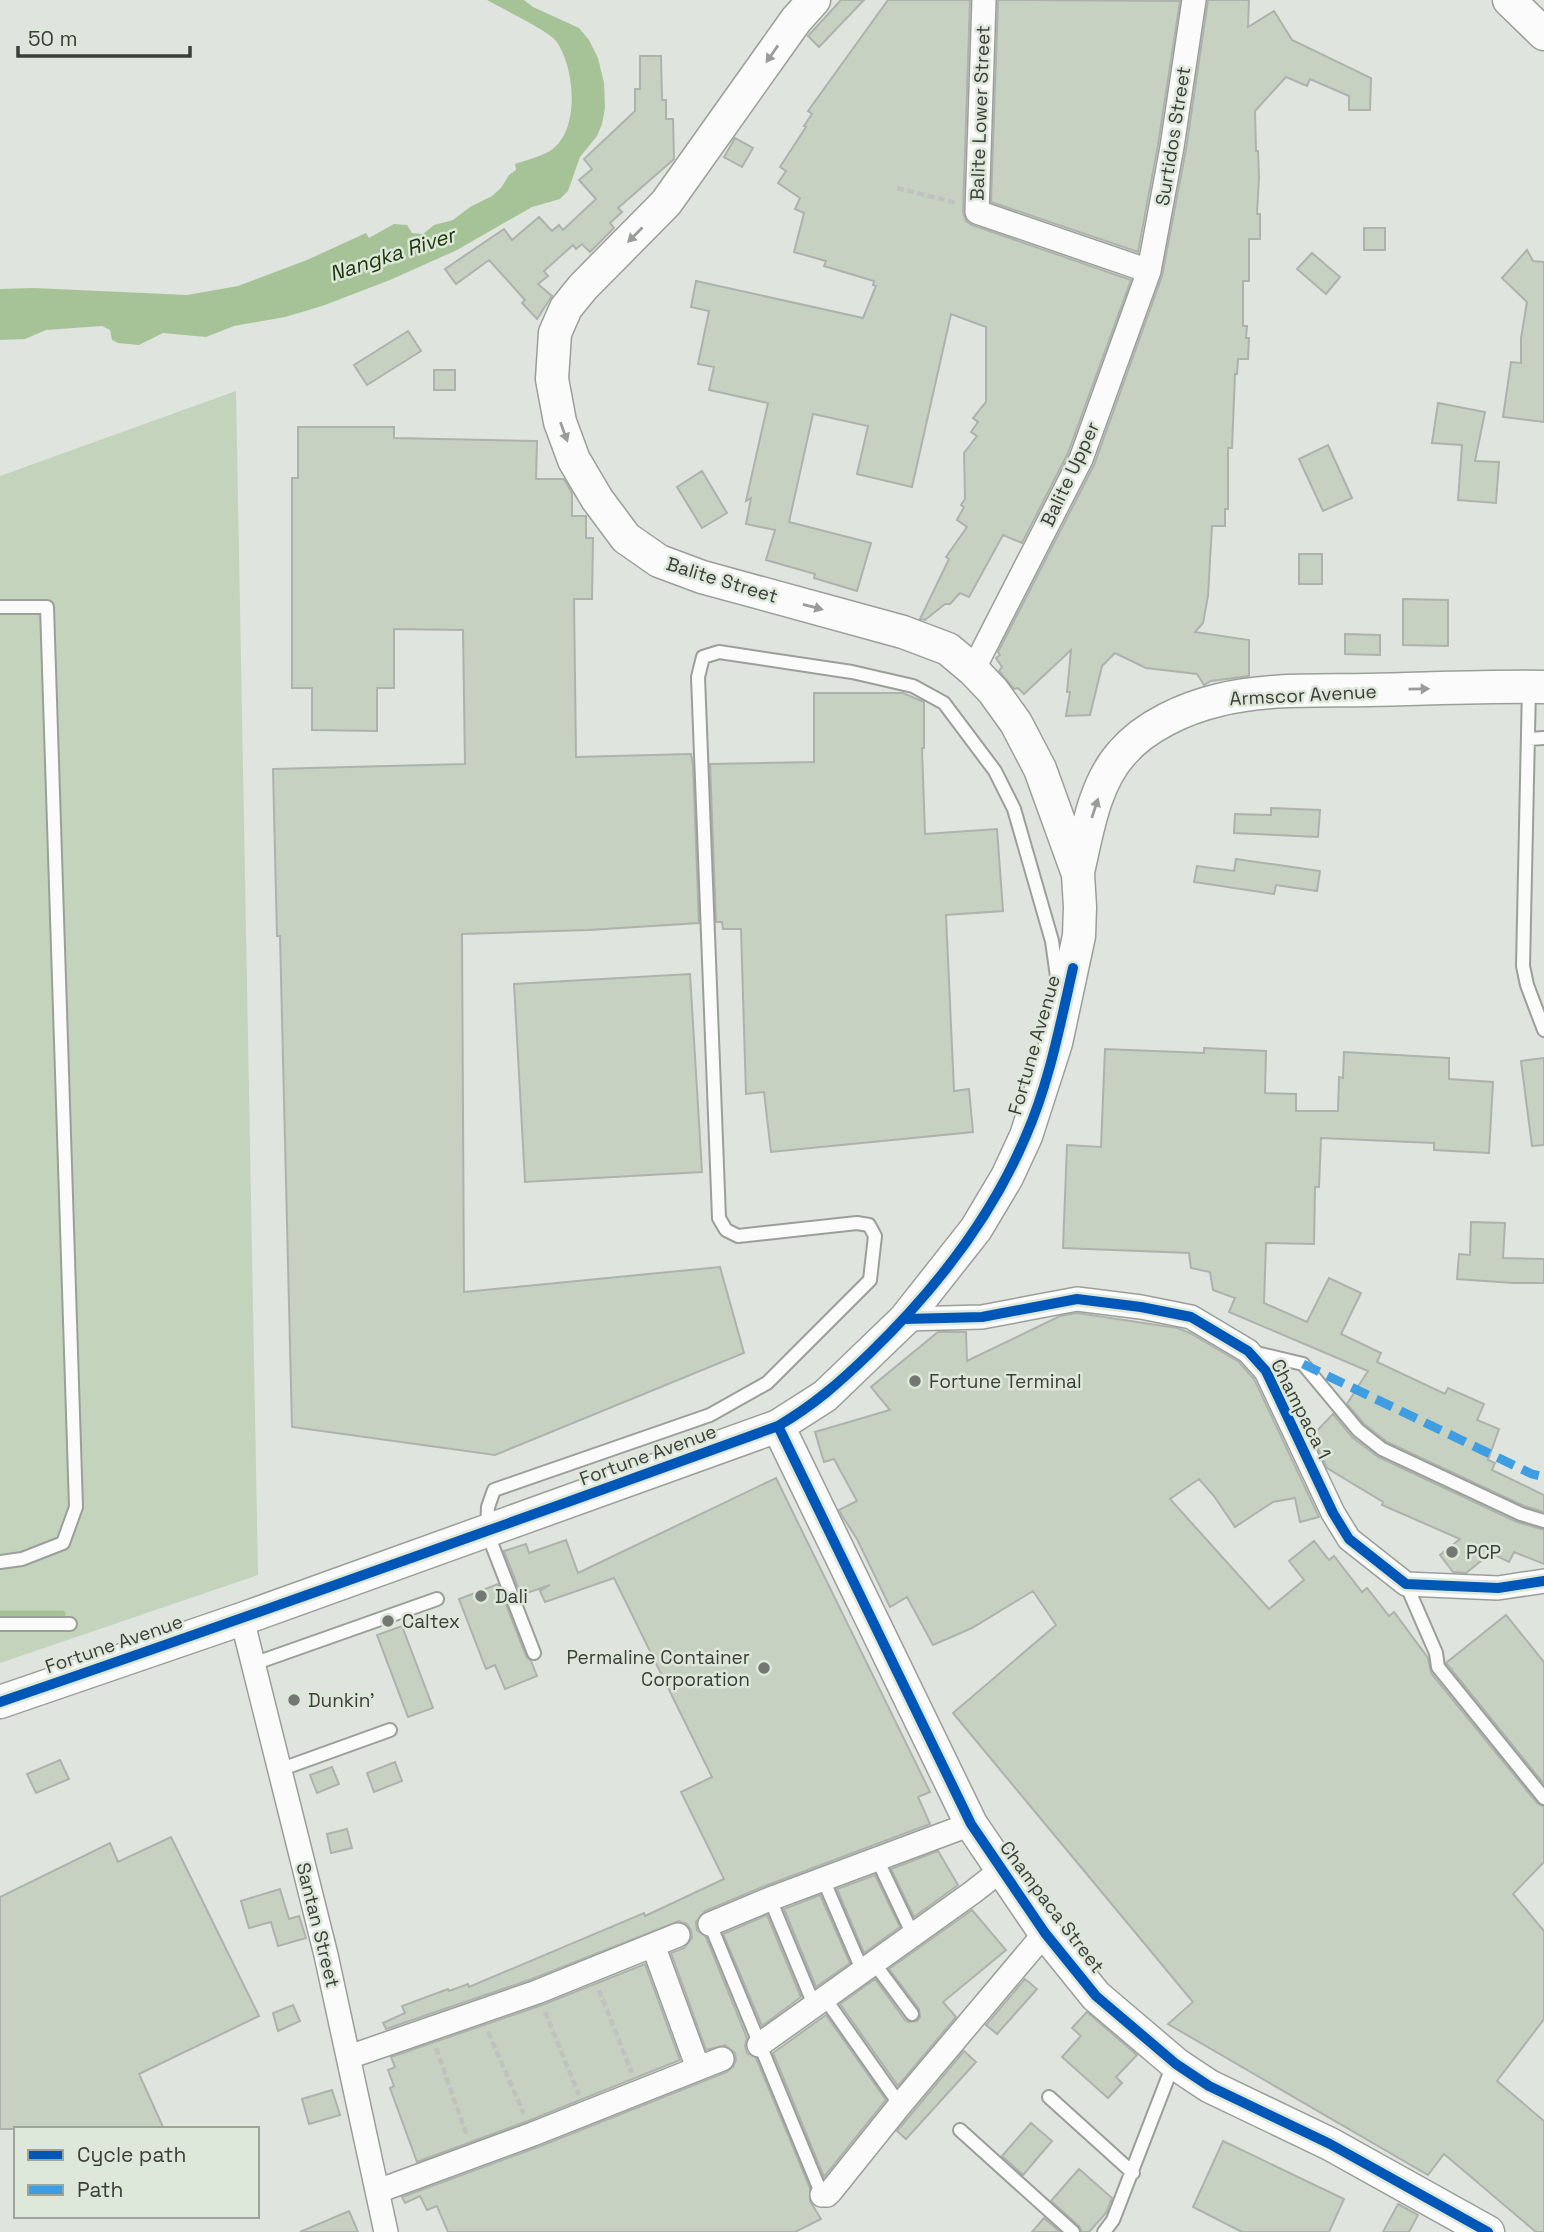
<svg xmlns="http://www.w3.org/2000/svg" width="1544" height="2232" font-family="'Space Grotesk',sans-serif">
<rect width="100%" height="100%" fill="#dfe4de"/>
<path fill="#c4d4bc" d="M236 391 258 1575 0 1663V476Z"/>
<path fill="#a6c397" d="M487 0H524L533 7 579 28 589 40 598 58 604 83 605 108 602 124 597 136 580 157 568 191 560 199 532 207 457 250 390 280 322 306 285 317 234 326 206 337 163 333 139 345 118 343 112 340 110 330 102 326 46 330 25 339 0 340V289L34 288 187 295 238 286 307 260 366 233 369 238 394 224 407 225 412 233 423 234 434 225 453 220 470 207 492 196 501 188 509 175 516 170 515 164C526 160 540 157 550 151 581 131 575 67 556 41 549 31 501 8 487 0Z"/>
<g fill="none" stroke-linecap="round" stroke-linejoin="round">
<path stroke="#a6c397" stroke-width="7" d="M0 1614H62"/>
</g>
<path fill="#c7d1c2" stroke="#aeb2ad" stroke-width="2" d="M841 0H864L819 47 808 36Z
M888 0H970L963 212 966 221 972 225 1131 280 1068 453 1022 543 1003 535 969 597 960 593 950 604H945L925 620 920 619 949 559 946 557 967 527 957 520 964 507 961 505 965 499 964 453 977 436 971 432 978 422 973 418 986 402V327L951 314 912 487 857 474 868 426 813 414 789 522 871 543 857 591 814 578 815 574 766 560 775 530 746 524 751 498 746 501 768 403 709 390 714 367 698 364 709 311 691 307 696 281 863 318 876 286 873 285 874 281 824 266 826 261 794 252 804 213 795 209 800 198 778 183 786 171 780 167 806 127 804 126 812 114 808 111Z
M998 0 1180 1 1158 145 1138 252 991 202Z
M1208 0H1249L1248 27 1274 11 1292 40 1371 78 1370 110H1349V96L1310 79 1307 86 1286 77 1255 111 1256 151H1258L1259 177 1257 214H1260V239H1249V281H1243V326H1247L1246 338H1249L1248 359H1238L1237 374H1235L1232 448H1228V509H1225V526H1212L1208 596 1203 623 1195 632 1249 640V676L1211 681 1204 685 1197 674 1146 668 1115 653 1102 666 1090 715 1066 716 1070 692H1067L1071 650 1024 694 1018 688 1014 689 999 671 1002 667 996 658 1000 655 998 652 1094 465 1162 276 1186 149Z
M640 56H661L662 100H666V119H673L674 159 618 208 622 212 610 223 614 228 590 252 582 244 576 249 573 245 544 271 548 276 538 284 552 296 537 319 522 303 525 300 489 260 456 284 445 269 504 229 512 240 539 217 552 231 559 225 563 230 596 199 579 180 592 169 584 159 635 111V89H640Z
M735 138 753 148 742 167 724 157Z
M1364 228H1385V250H1364Z
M1527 250 1533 261 1544 262V422L1503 417 1511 362 1521 363V338L1527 302 1502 278Z
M1312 253 1340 277 1326 294 1297 269Z
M408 331 421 351 367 385 354 365Z
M434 370H455V390H434Z
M1438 403 1485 412 1475 461 1499 462 1496 503 1458 500 1462 445 1432 443Z
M298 427H394V438L537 441 536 479H564L572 493V516H586V538H593L592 599H574L576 757 691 754 693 765 699 923 589 930 462 934 464 1292 720 1267 744 1353 495 1455 292 1427 280 936H277L273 769 465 764 463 630 394 629V688H377V731L312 730V688H292V478H298Z
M1328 445 1352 498 1323 511 1299 459Z
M702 471 727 513 702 528 677 487Z
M1299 554H1322V584H1299Z
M1403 599 1448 600V646L1403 645Z
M1345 634 1380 635V655L1345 654Z
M814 693H903L924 702V748H922L925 834 997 829 1003 911 946 915 954 1091 969 1089 973 1132 771 1152 764 1092 746 1094 741 929H723L722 922H716L710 764 814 762Z
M1271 808 1320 810 1318 837 1234 833 1235 814 1271 815Z
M1236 859 1320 871 1317 891 1276 885 1274 894 1194 882 1197 866 1234 871Z
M690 974 702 1172 525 1182 514 984Z
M1204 1048 1266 1051 1265 1093 1296 1094V1111H1338L1339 1077 1343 1078 1344 1052 1449 1058V1079L1493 1082 1489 1153 1434 1150V1143L1321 1138 1319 1187H1315L1314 1244 1266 1243 1264 1303 1307 1322 1329 1278 1361 1293 1341 1334 1381 1353 1377 1362 1445 1394 1448 1388 1484 1404 1477 1420 1499 1429 1488 1460 1495 1463 1492 1470 1544 1495V1512L1524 1506 1387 1442 1364 1424 1347 1404 1368 1371 1229 1312 1235 1298 1213 1290 1210 1272 1191 1268 1189 1253 1063 1248 1067 1145 1101 1147 1105 1049 1204 1053Z
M1544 1058V1145L1532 1146 1521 1061Z
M1471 1222 1505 1223 1503 1258 1544 1259V1283H1513L1457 1279 1459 1254 1470 1255Z
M1077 1313 1177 1328 1190 1333 1239 1362 1254 1379 1319 1517 1300 1522 1295 1498 1273 1502 1235 1527 1214 1496 1199 1479 1170 1499 1269 1609 1304 1580 1289 1561 1314 1541 1329 1560 1334 1556 1362 1592 1367 1588 1389 1616 1394 1612 1428 1658 1431 1673 1537 1803 1544 1807V1862L1513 1894 1544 1931V2019L1497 2081 1544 2121V2232H1536L1444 2154 1428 2175 1168 2024 1193 2002 953 1713 1056 1625 1033 1591 972 1628 933 1645 907 1597 890 1607 857 1539 841 1514 839 1510 857 1501 834 1459 824 1462 815 1432 890 1410 871 1387 938 1332H966L967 1361 1060 1316Z
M1333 1414 1352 1437 1378 1457 1517 1522 1544 1530V1564L1514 1552 1509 1562 1491 1553 1466 1573 1453 1572 1440 1555 1460 1539 1382 1505 1383 1502 1327 1468 1312 1436Z
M776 1478 930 1792 918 1797 930 1824 765 1886 705 1911 696 1922 697 1930 706 1937 747 2038 745 2046 747 2053 756 2058 810 2188V2201L821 2219 795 2232H448L437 2206 427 2210 420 2196 405 2203 402 2197 538 2147 727 2072 733 2067 736 2060 735 2053 725 2045 706 2050 671 1953 684 1948 692 1938 691 1930 687 1924 679 1921 532 1979 386 2029 383 2023 405 2013 402 2006 448 1989 449 1991 468 1984 469 1987 644 1913 645 1916 724 1879 681 1792 712 1777 614 1578 545 1602 540 1591 550 1585 521 1595 504 1551 526 1544 529 1553 566 1540 578 1573Z
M498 1584 526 1656 531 1661 537 1676 505 1689 495 1665 486 1669 459 1599Z
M1506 1615 1544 1662V1784L1446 1663Z
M402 1626 433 1708 408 1717 377 1635Z
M60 1760 69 1779 36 1793 27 1774Z
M395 1762 402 1781 374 1792 367 1773Z
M332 1767 339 1784 317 1793 310 1775Z
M347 1829 352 1848 331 1853 327 1834Z
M171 1837 259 2016 139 2074 164 2129H0V1897L110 1843 118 1862Z
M938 1851 958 1885 914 1917 891 1869Z
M875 1875 900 1927 864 1953 837 1889Z
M280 1889 289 1919 299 1916 306 1938 278 1946 271 1922 249 1928 241 1901Z
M820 1895 850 1963 816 1987 784 1909Z
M972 1910 1006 1950 943 2002 956 2017 898 2086 840 2004 875 1979 905 2020 909 2022 917 2021 920 2017 919 2009 889 1969Z
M767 1915 801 1997 762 2026 723 1934Z
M645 1964 680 2060 528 2121 417 2162 390 2088 394 2086 388 2070 395 2067 391 2057 542 2005Z
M1025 1979 1037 1989 997 2034 986 2025Z
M293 2005 300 2021 278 2031 273 2013Z
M1087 2012 1137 2055 1116 2077 1122 2083 1108 2098 1062 2057 1081 2036 1072 2028Z
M826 2015 886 2100 824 2177 773 2053Z
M964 2051 976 2062 906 2139 897 2131Z
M332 2090 340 2115 309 2124 302 2099Z
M1031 2123 1052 2141 1023 2175 1002 2156Z
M1223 2141 1344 2199 1329 2232H1242L1193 2207Z
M1079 2169 1112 2198 1106 2213 1089 2232H1082L1079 2226 1051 2201Z
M1398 2204 1418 2215 1409 2232H1383Z
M349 2211 358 2232H300Z
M1044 2218 1060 2232H1032Z"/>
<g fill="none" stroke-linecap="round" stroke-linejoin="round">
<defs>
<path id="lane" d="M0 607H47L76 1507 63 1543 22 1559 0 1562
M1529 687 1523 966 1527 985 1544 1030
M1529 739 1544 738
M1252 1352 1303 1364 1358 1430 1382 1449 1521 1514 1544 1521
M1406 1584 1436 1653 1438 1667 1544 1798
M0 1624H70
M534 1653 487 1532 488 1507 494 1490 710 1415 767 1383 870 1280 875 1236 869 1225 857 1223 738 1236 726 1230 719 1218 698 677 703 657 719 652 852 672 913 686 944 703 995 771 1014 809 1052 941 1058 984
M253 1664 437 1599
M279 1770 390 1730
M877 1859 913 1935
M823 1879 863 1972
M770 1899 814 2005
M710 1924 822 2195
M874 1963 912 2014
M824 1997 900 2105
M1049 2097 1133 2173
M960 2130 1073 2232
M1104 2232 1113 2220 1169 2075 1176 2065"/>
<path id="street" d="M984 0 977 212 1149 271
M973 670 1081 459 1149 271 1172 147 1194 0
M905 1319 982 1317 1077 1299 1141 1307 1191 1317 1248 1351 1266 1371 1333 1513 1349 1539 1406 1584 1498 1588 1544 1581
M242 1619 326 1955 386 2232
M710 1924 770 1899 971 1824
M653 1945 698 2068
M759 2045 973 1892 1001 1870
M349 2057 537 1992 678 1935
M378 2191 533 2134 722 2059
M822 2195H827L831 2191 900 2105 1045 1933"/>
<path id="secondary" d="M1509 0 1544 34
M1078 872C1087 833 1094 784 1122 753 1145 726 1185 708 1219 700 1267 688 1319 691 1368 690 1426 689 1485 686 1544 687
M778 1426 971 1824 1045 1933 1096 1996 1176 2064 1209 2086 1330 2144 1488 2232
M0 1702 242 1619 778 1426 825 1396 905 1319 976 1229 1007 1177 1026 1136 1056 1043 1079 936 1080 907 1078 874 1040 769 1016 723 993 691 973 670 948 649 903 632 702 577 659 561 626 538 597 499 574 460 560 422 552 379 555 333 566 308 583 287 666 203 796 20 814 0"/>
</defs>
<use href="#lane" stroke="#9b9f9a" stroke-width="16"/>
<use href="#street" stroke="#9b9f9a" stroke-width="26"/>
<use href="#secondary" stroke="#9b9f9a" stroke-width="35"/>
<path stroke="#bfc2be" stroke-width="4.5" stroke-dasharray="7 3.5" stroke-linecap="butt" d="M897 188 957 203
M599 1990 632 2073
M545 2012 579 2095
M488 2032 524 2114
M436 2048 467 2136"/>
<use href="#lane" stroke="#fafbfa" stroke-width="12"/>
<use href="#street" stroke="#fafbfa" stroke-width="23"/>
<use href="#secondary" stroke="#fafbfa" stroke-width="32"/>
<path stroke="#3f9ee2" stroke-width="9" stroke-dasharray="18 9" stroke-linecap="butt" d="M1303 1364 1532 1474 1544 1477"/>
<defs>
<path id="cycleway" d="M905 1319 982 1317 1077 1299 1141 1307 1191 1317 1248 1351 1266 1371 1333 1513 1349 1539 1406 1584 1498 1588 1544 1581
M778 1426 971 1824 1045 1933 1096 1996 1176 2064 1209 2086 1330 2144 1488 2232
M0 1702C260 1613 519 1520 778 1426 814 1405 840 1382 870 1353 933 1292 990 1220 1025 1138 1049 1084 1060 1025 1073 968"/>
</defs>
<use href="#cycleway" stroke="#dee8da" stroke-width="15"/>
<use href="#cycleway" stroke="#0057b8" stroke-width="10"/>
</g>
<defs><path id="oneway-solid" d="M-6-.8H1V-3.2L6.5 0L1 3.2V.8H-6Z" transform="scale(1.75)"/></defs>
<g fill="#9a9c9a">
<use href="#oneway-solid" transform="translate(772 54) rotate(125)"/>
<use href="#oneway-solid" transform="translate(635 235) rotate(135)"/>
<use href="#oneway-solid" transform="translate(564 432) rotate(70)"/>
<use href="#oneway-solid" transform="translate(813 607) rotate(15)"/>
<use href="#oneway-solid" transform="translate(1419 689) rotate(-1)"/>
<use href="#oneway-solid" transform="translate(1095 808) rotate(-72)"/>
</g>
<g fill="#747873" stroke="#dee8da" stroke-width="2.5">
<circle cx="915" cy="1381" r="7"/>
<circle cx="1452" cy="1552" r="7"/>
<circle cx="481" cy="1596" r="7"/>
<circle cx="388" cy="1621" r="7"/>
<circle cx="764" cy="1668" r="7"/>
<circle cx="294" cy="1700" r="7"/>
</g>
<g text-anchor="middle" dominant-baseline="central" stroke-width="5" stroke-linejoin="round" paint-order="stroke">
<g font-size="19" fill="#3b3e39" stroke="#dee8da">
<text transform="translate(980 113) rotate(-88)">Balite Lower Street</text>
<text transform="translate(1173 136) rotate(-81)">Surtidos Street</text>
<text transform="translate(1070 474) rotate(-65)">Balite Upper</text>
<text transform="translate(722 580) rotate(17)">Balite Street</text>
<text transform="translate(1303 695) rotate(-3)">Armscor Avenue</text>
<text transform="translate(1034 1045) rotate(-74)">Fortune Avenue</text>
<text transform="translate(1301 1409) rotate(63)">Champaca 1</text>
<text transform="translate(648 1455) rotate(-20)">Fortune Avenue</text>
<text transform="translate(114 1644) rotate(-19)">Fortune Avenue</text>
<text transform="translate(1052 1907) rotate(53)">Champaca Street</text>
<text transform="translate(318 1925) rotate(76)">Santan Street</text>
</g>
<g font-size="19" fill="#3b3e39" stroke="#dee8da" text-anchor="start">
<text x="929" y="1381">Fortune Terminal</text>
<text x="1466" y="1552">PCP</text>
<text x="495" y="1596">Dali</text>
<text x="402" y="1621">Caltex</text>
<text x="750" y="1657" text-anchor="end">Permaline Container<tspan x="750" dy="22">Corporation</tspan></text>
<text x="308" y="1700">Dunkin'</text>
</g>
<g font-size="21" font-style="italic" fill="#1a3509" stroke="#dee8da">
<text transform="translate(392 254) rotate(-18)">Nangka River</text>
</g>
</g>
<rect x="14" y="2127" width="245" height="91" fill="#dee8da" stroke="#9da49a" stroke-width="2"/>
<rect x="28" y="2150" width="35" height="10" fill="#0057b8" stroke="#9da49a" stroke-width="2"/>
<text x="77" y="2162" font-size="21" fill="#3b3e39">Cycle path</text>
<rect x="28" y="2185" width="35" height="10" fill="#3f9ee2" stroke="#9da49a" stroke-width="2"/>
<text x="77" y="2197" font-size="21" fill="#3b3e39">Path</text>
<path d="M18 46v10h172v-10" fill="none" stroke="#3b3e39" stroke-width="3.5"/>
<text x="28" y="46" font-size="21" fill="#3b3e39" stroke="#dee8da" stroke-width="5" paint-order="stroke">50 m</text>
</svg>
